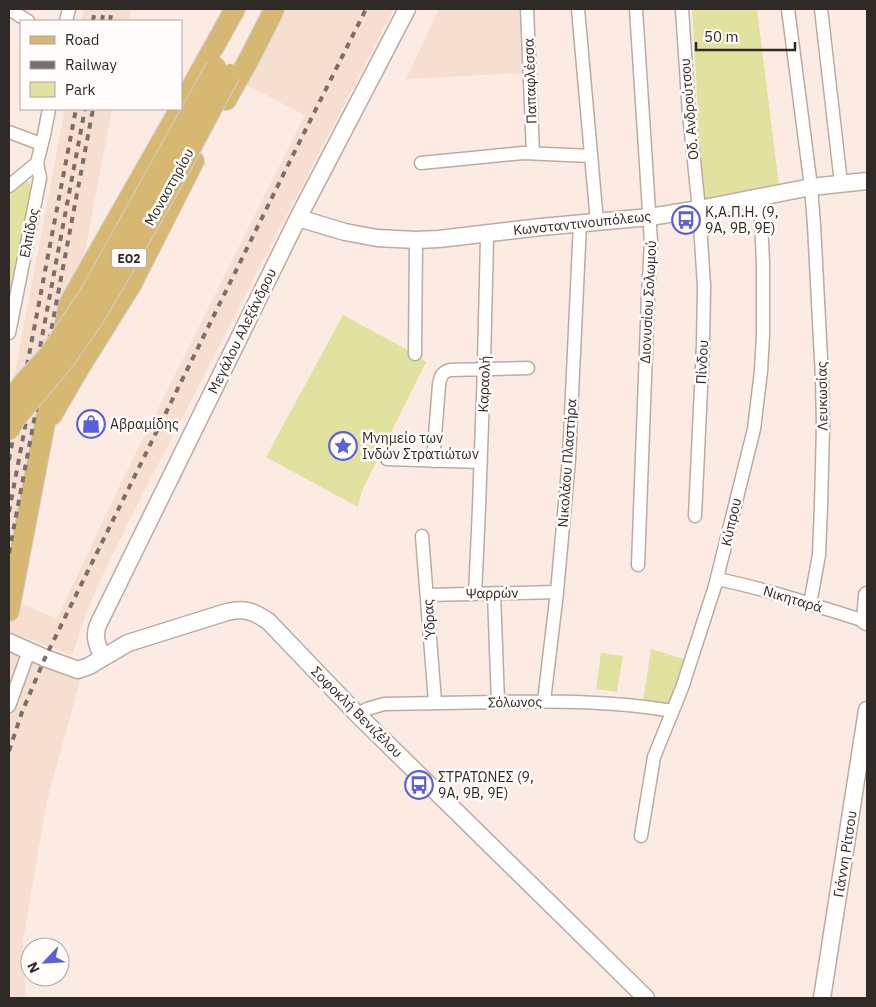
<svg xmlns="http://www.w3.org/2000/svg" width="876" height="1007" font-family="'IBM Plex Sans',sans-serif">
<rect width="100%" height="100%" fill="#fbebe2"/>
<path fill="#f6ded1" d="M84 9H131L129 21H82Z
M281 9H394L266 255 130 519 99 583 85 616 72 655 9 632V404L65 109H112L18 602 57 619 117 491 305 115 244 84Z
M439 9H519L522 73 406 79Z
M9 653 80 681 47 800 23 941 26 998H9Z"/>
<path fill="#e1e2a0" d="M692 9H757L779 185 703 200Z
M25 179 32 186 9 298V194Z
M343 315 415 354 426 362 362 491 358 507 266 457Z
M651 649 684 659 669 703 643 701Z
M601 653 623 656 617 692 596 689Z"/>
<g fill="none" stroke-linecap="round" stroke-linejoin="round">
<defs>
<path id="minor" d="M9 9 28 21
M527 9 533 153
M578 9 597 222
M636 9 651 242 648 297 638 565
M682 9 689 114 699 209 704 286 703 345 695 516
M788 9 811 187 814 225 822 378 823 427 821 506 819 555 810 604
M821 9 841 183
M66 21 69 9
M9 132 41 144
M421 163 523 153 591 156
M9 186 37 163 44 135 49 109
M9 333 40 178 37 163
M415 354 416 240
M387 459 481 462
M433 461 439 385C440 377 442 372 450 370L528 368
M422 536 435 702
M717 579C767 589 816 606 865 621
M475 594C481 474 485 354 487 234
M494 594 498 702
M427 595 557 592
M544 701 557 592 569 459 580 223
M9 706 29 651
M358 715 367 709 384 704C422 703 460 703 498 702 558 701 614 701 673 711
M641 836 654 757 682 688 715 586 754 429 761 371 763 335V263L760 197"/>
<path id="tertiary" d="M298 218 345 232 377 238 416 240 439 239 541 227 650 217 699 209 811 187 867 181
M867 595 865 621 867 622
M9 642 45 658 78 670 89 666 128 643 227 612C245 608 253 611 268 621L358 715 646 998
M103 658C98 647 93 637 98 625L298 218 407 9
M822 998 867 710"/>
<path id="primary" d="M226 100 248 61 271 16 274 9
M181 106 235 9
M63 334 69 304 74 295 180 109
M52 415 78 370 131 285 194 161
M9 611 56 365"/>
</defs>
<use href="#minor" stroke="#bbaca2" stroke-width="15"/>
<use href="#tertiary" stroke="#bbaca2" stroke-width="19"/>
<use href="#primary" stroke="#d1d0cf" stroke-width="22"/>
<use href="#minor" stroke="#fff" stroke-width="12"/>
<use href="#tertiary" stroke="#fff" stroke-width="16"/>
<use href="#primary" stroke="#d7b872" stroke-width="20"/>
<path stroke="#796f6a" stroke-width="4" stroke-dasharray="6 6" stroke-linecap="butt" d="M93 21 95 9
M102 21 104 9
M110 21 112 9
M9 460 76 109
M9 512 85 109
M9 553 93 109
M9 751 22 712 45 658 291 159 366 9"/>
<defs>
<path id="primary-bridge" d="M9 402 24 382 49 355 90 294 216 67
M9 430 15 419 62 363 93 319 119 275 179 170 230 74"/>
</defs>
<use href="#primary-bridge" stroke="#d1d0cf" stroke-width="22" stroke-linecap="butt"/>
<use href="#primary-bridge" stroke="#d7b872" stroke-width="20"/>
</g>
<defs>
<symbol id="bus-ring" viewBox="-11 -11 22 22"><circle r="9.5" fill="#fffcfa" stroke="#5a60d7" stroke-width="1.5"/><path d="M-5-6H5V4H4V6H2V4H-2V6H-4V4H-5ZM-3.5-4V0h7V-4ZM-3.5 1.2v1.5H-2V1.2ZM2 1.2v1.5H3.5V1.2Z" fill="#5a60d7"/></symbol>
<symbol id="shop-ring" viewBox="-11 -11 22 22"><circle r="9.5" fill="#fffcfa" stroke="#5a60d7" stroke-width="1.5"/><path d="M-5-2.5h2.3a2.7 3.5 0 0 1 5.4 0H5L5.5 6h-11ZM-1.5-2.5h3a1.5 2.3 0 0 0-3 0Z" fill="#5a60d7"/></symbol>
<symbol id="sight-ring" viewBox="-11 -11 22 22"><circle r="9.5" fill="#fffcfa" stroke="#5a60d7" stroke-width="1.5"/><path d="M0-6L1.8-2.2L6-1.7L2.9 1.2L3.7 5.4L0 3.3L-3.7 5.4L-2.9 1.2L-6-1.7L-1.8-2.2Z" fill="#5a60d7"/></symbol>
</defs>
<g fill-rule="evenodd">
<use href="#bus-ring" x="670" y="204" width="32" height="32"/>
<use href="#shop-ring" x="75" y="408" width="32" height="32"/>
<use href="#sight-ring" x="327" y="430" width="32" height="32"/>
<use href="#bus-ring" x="403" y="769" width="32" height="32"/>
</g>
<g text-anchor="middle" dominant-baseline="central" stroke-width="5" stroke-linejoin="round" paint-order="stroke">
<rect fill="#fffcfa" stroke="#6e6966" stroke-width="1" x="111.5" y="248.5" width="35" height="19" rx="4"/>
<g font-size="12" font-weight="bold" fill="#302a26">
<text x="129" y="258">ΕΟ2</text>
</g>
<g font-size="14" fill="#302a26" stroke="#fffcfa">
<text transform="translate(530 81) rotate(-92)">Παπαφλέσσα</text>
<text transform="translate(689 109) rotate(-95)">Οδ. Ανδρούτσου</text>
<text transform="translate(169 187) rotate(-61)">Μοναστηρίου</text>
<text transform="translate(582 223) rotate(-6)">Κωνσταντινουπόλεως</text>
<text transform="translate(29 233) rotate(-79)">Ελπίδος</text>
<text transform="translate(648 302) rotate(-87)">Διονυσίου Σολωμού</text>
<text transform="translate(242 331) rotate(-64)">Μεγάλου Αλεξάνδρου</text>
<text transform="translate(702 362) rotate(-87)">Πίνδου</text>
<text transform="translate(484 384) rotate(-88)">Καραολή</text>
<text transform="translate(822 396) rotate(-91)">Λευκωσίας</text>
<text transform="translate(567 463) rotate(-86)">Νικολάου Πλαστήρα</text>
<text transform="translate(731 522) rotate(-77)">Κύπρου</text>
<text transform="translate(492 593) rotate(-1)">Ψαρρών</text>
<text transform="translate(793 599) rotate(17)">Νικηταρά</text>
<text transform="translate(429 619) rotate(-94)">Ύδρας</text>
<text transform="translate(515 702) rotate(-1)">Σόλωνος</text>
<text transform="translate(357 712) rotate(45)">Σοφοκλή Βενιζέλου</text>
<text transform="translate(845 854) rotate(-81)">Γιάννη Ρίτσου</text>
</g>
<g font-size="14" fill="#302a26" stroke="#fffcfa" text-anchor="start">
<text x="705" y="212">Κ,Α.Π.Η. (9,<tspan x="705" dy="16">9Α, 9Β, 9Ε)</tspan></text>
<text x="110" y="424">Αβραμίδης</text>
<text x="362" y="438">Μνημείο των<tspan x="362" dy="16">Ινδών Στρατιώτων</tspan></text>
<text x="438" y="777">ΣΤΡΑΤΩΝΕΣ (9,<tspan x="438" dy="16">9Α, 9Β, 9Ε)</tspan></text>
</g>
</g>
<rect width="876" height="1007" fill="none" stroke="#302a26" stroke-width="20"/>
<rect x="20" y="20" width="162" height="90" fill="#fffcfa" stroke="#aca8a5"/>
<rect x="30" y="36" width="25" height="8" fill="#d7b872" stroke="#aca8a5"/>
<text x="65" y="45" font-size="15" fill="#302a26">Road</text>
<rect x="30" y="61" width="25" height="8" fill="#796f6a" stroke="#aca8a5"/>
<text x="65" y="70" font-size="15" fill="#302a26">Railway</text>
<rect x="30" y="82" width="25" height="15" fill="#e1e2a0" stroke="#aca8a5"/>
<text x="65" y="95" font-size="15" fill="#302a26">Park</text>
<g transform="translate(45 962) rotate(245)"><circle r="24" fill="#fffcfa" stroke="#aca8a5"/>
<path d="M0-4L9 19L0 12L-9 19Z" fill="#5a60d7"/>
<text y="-8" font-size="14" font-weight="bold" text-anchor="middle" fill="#302a26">N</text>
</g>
<path d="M696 42v8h99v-8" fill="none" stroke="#302a26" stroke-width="2.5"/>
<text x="704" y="42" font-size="15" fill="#302a26" stroke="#fffcfa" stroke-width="4" paint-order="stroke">50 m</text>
</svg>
